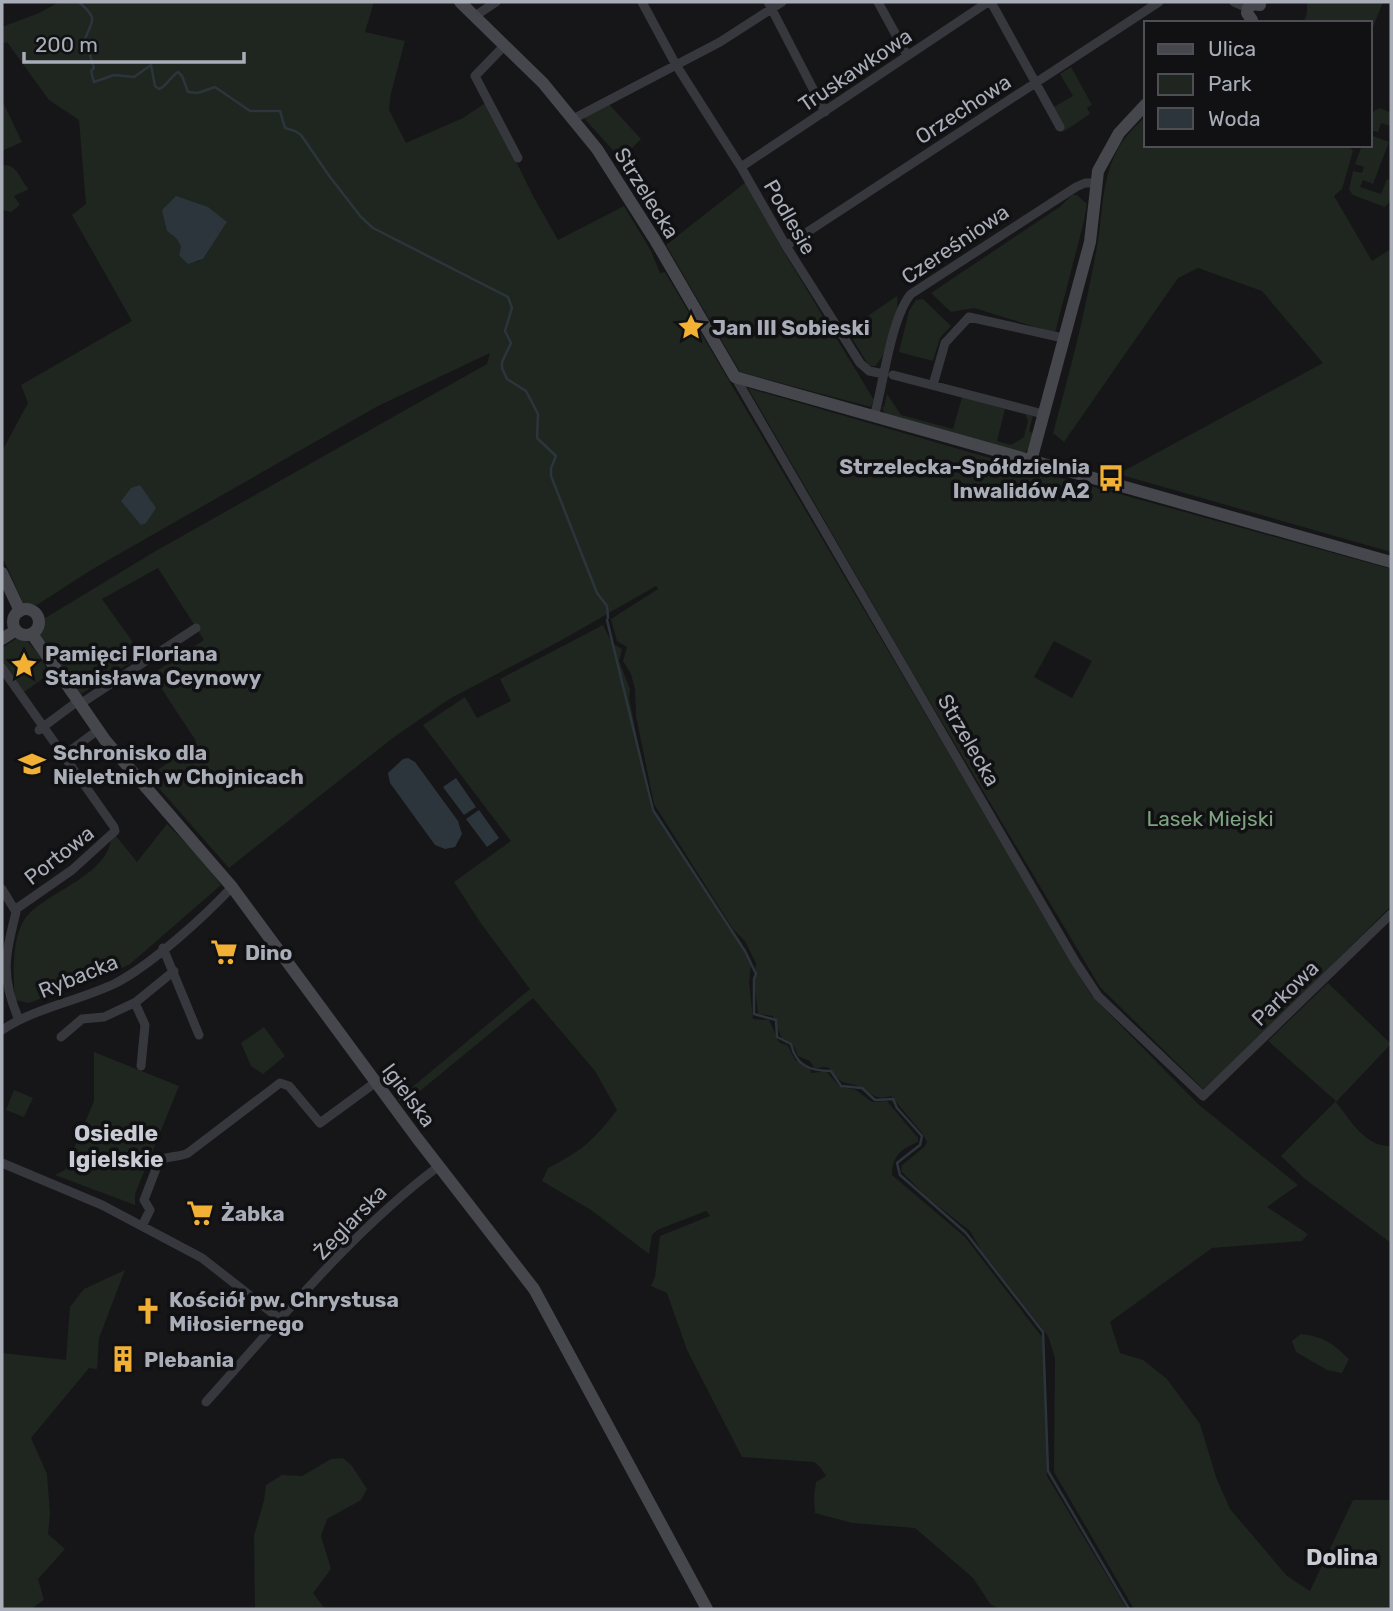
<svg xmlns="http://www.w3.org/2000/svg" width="1393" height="1611" font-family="Rubik,sans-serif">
<rect width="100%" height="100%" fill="#161618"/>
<path fill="#1e261f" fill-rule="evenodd" d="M59 2H374L365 32 405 41 391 93 389 110 406 143 463 118 487 102 533 196 558 240 624 206 651 251 660 273 665 272 1091 995 1198 1104 1298 1185 1267 1207 1308 1234 1302 1241 1212 1248 1110 1322 1120 1353 1143 1360 1167 1379 1200 1424 1216 1477 1230 1509 1287 1576 1310 1591 1353 1500H1391V1609H1134L1054 1472 1055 1358 1048 1336 981 1250 970 1231 928 1198 901 1171 902 1165 924 1147 927 1142 922 1133 891 1096C876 1100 873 1095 860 1087 855 1084 849 1084 843 1082 830 1076 835 1062 815 1069L810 1061 798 1056C795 1046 792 1043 782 1039L773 1016 758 1014 754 979 756 963 745 941 733 929 654 804 636 716 635 689 631 674 623 661 627 647 617 641 611 619 658 589 656 586 560 641 451 698 394 737 229 868 149 777 196 741 152 674 204 640 158 568 102 599 142 655 81 694 39 635 42 620 154 552 487 364 490 353 378 406 91 570 37 605 23 603 2 556V451L28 403 21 385 132 321 72 215 86 204 79 120 49 100 7 42 2 44V27L39 13ZM227 222 203 259 197 262 179 255 181 246 176 238Z
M1307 2H1383L1370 35V23L1304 21 1307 13Z
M1071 67 1092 105 1087 108 1090 114 1063 132 1052 108 1073 96 1060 74Z
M2 100 22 142 2 151Z
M607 102 641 139 621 159 582 116Z
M1380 108 1391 113 1390 126 1381 123 1378 132 1370 130V120L1374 111Z
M1146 116V145H1348L1353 151 1342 189 1334 196 1372 261 1391 249V552L1118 474 1323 363 1262 291 1198 268 1178 278 1064 442 1053 433C1070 372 1086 309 1097 246 1103 215 1101 182 1116 153 1122 139 1135 126 1146 116Z
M1370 135 1389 142 1373 184 1363 180 1360 187 1381 194 1387 179 1391 180V200L1385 207 1353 195 1349 190 1353 171 1362 173 1364 167 1355 164 1362 145H1370Z
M6 165C19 167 20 181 29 189L14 196 20 205 11 212 2 210V166Z
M746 182 782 249 874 400 871 407 740 372 666 245Z
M1072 195H1077L1087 204 1084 221 1055 333 974 308 951 312 931 293 1061 206Z
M897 296C900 311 887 357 875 366H869L847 330Z
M923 299 951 326 940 338 933 361 899 352 909 311 916 300Z
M748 388 1000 461 1391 569V906L1262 1035 1203 1089 1100 987 911 670ZM1054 641 1092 661 1072 698 1034 677Z
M887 394 901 415 953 429 962 397 1005 409 997 441 1011 445 1024 437 1028 421 1025 414 1033 416 1029 431 1034 434 1030 448 1024 453 885 415 882 407H884Z
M603 625 612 643 622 649 619 661 630 689 629 698 651 809 744 950 751 966 749 982 753 1019 769 1020 779 1042 788 1046 795 1060 807 1065 812 1073 826 1071 839 1086 856 1090 872 1102 887 1101 918 1138V1142C901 1149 892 1156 892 1175L965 1237 1042 1337 1046 1375 1047 1476 1127 1609H1001L991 1605 973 1578 915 1528 852 1523 815 1513 814 1497 816 1482 826 1476 820 1467 814 1462 742 1457 687 1350 667 1293 651 1286 655 1277 660 1236 710 1216 706 1211 657 1230 652 1235 649 1254 591 1210 542 1181 548 1168C583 1150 592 1142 617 1110L595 1071 533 998 403 1105 398 1099 530 989 482 925 454 882 511 841 423 725 465 697 477 718 511 701 500 679Z
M20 636C33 644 45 661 48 675L17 697 2 676V648Z
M167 824 201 858 221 885 130 964 112 973 29 1003 15 1000C13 978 11 932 28 915 50 891 106 875 111 840L116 836 137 862Z
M1328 983 1391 1044 1336 1102C1350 1120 1365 1147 1391 1146V1243L1305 1179 1281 1156 1336 1101 1268 1041Z
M264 1027 285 1056 263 1074 251 1066 241 1043Z
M94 1052 179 1086 135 1194V1205L55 1175 65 1170 94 1101Z
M14 1090 33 1098 24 1117 6 1110Z
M125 1270 99 1338 97 1369 89 1368 31 1438 47 1474 50 1514 48 1534 65 1549 38 1579 44 1600 31 1609H2V1353L66 1360 70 1307 84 1289Z
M1301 1334C1325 1337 1332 1343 1349 1359L1342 1373 1327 1370 1296 1352 1292 1341Z
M343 1458 352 1466 367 1489 361 1500 327 1519 321 1536 331 1569 313 1593 325 1609H255L254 1536 264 1500 266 1485 282 1475 302 1476 331 1459Z"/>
<path fill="#2c353c" d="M176 196 208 207 227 222 203 259 188 264 179 255 181 246 176 238 167 231 162 210Z
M140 485 156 508 146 523 141 525 121 501 131 488Z
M408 758 415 762 458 821 462 834 455 847 445 849 435 845 390 783 388 773 403 759Z
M456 778 476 807 464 815 443 787Z
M479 810 499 838 487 847 466 819Z"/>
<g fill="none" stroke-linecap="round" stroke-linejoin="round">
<path stroke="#2c353c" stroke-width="2.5" d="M79 2C98 19 93 19 85 39L94 68 91 71 94 82 114 75 134 77 151 65 155 86 159 89C168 85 170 77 178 72L182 76 188 92 198 93 215 87 250 111H280L285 128 295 131 301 135 330 177 361 217 373 228 508 297 512 308 505 331 511 343 502 362V368L507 379 526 391 538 414 537 438 556 456 551 468V476L597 593 607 606 608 618
M607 620 653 810 745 951 756 974 754 979V1014L776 1020 777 1037 791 1044C796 1066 810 1071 831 1071L841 1086 862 1088 875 1100 893 1099 897 1108 922 1136 920 1145 897 1163 900 1175 966 1233 1043 1332 1048 1471 1129 1609"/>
<path stroke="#37383d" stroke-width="9" d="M642 2 676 65 741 167 786 246 860 363 869 371 884 374
M768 2 825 112
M878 2 907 55
M991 2 1060 127
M1234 2 1248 8
M475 16 496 2
M505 45 475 76 518 158
M573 119 720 42 782 2
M741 167 988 2
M786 246 1159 2
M893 375 1043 414
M735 377 1075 961 1098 996 1203 1096 1391 914
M933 385 945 343 969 317 1063 338
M874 417C883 386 891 317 911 294L1076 187 1085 183H1095
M2 668 114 827 115 831 72 870 16 909
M80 704 196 628
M39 730 78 701
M63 756 98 730
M2 889 16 912C5 957 0 976 19 1020
M163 948 199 1035
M135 1003 145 1025 141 1066
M2 1030C37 1007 79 1001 116 983 152 964 203 918 232 887
M61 1037 82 1019 104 1017 136 1002 174 971
M2 1163 102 1205 202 1258 280 1319
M142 1226 150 1210 144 1200 159 1161C167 1155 178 1158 188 1153L280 1083 289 1086 320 1123 376 1082
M206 1402C278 1322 353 1230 439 1166"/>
<path stroke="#45474d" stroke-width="12" d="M460 2 543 83 597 149 655 240 735 377 1391 562
M1252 20 1247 13 1248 8 1253 4 1260 5
M1031 461 1090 242 1098 171 1119 133 1146 104
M2 573 20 611
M13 622a13 13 0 1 1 26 0a13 13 0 1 1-26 0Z
M32 634 105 740 232 887 417 1138 534 1289 707 1609
M2 639 16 630"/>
</g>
<defs>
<symbol id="sight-bare" viewBox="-9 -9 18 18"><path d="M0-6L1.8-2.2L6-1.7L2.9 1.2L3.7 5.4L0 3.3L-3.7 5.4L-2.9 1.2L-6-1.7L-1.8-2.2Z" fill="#f2b134" stroke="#111113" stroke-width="2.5" paint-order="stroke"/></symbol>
<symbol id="bus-bare" viewBox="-9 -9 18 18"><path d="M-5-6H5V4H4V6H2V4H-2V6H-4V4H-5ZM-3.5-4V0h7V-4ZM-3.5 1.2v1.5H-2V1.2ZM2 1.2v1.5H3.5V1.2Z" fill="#f2b134" stroke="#111113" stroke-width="2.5" paint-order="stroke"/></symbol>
<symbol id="school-bare" viewBox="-9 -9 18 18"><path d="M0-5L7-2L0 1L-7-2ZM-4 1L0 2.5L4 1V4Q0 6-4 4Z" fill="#f2b134" stroke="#111113" stroke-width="2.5" paint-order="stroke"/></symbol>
<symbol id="supermarket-bare" viewBox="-9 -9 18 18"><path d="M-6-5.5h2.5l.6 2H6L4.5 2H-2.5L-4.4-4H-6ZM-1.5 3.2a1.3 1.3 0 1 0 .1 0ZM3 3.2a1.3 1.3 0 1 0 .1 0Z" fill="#f2b134" stroke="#111113" stroke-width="2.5" paint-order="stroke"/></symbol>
<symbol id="church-bare" viewBox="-9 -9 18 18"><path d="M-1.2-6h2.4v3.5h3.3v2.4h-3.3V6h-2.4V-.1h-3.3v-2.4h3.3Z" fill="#f2b134" stroke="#111113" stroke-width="2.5" paint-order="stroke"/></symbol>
<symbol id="building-bare" viewBox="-9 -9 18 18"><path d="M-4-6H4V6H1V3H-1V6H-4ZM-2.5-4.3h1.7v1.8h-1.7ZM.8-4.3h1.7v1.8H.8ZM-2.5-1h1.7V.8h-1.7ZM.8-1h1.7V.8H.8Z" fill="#f2b134" stroke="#111113" stroke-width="2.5" paint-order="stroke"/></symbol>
</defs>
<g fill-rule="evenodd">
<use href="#sight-bare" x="672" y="308" width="38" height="38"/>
<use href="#bus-bare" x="1092" y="459" width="38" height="38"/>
<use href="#sight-bare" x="5" y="646" width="38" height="38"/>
<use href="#school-bare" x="13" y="745" width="38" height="38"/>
<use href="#supermarket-bare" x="205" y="933" width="38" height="38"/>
<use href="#supermarket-bare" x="181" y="1194" width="38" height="38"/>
<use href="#church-bare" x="129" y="1292" width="38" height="38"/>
<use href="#building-bare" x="104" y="1340" width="38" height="38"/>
</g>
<g text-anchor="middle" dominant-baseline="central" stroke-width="7" stroke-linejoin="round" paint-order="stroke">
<g font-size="21" fill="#a8adb8" stroke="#111113">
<text transform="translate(855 70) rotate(-34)">Truskawkowa</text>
<text transform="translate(963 109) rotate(-33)">Orzechowa</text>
<text transform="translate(647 193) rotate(58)">Strzelecka</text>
<text transform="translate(790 217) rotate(60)">Podlesie</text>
<text transform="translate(955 244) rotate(-34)">Czereśniowa</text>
<text transform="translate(969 740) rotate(60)">Strzelecka</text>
<text transform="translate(59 855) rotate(-38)">Portowa</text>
<text transform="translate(78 976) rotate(-22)">Rybacka</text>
<text transform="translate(1285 993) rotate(-44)">Parkowa</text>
<text transform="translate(409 1095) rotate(53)">Igielska</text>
<text transform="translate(350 1222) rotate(-46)">Żeglarska</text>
</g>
<g font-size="21" font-weight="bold" fill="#a8adb8" stroke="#111113" text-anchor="start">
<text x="712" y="327">Jan III Sobieski</text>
<text x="1090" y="466" text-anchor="end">Strzelecka-Spółdzielnia<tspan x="1090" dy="24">Inwalidów A2</tspan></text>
<text x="45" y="653">Pamięci Floriana<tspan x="45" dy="24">Stanisława Ceynowy</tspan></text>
<text x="53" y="752">Schronisko dla<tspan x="53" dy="24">Nieletnich w Chojnicach</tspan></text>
<text x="245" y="952">Dino</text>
<text x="221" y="1213">Żabka</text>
<text x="169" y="1299">Kościół pw. Chrystusa<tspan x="169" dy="24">Miłosiernego</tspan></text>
<text x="144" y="1359">Plebania</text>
</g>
<g font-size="21" fill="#7fa381" stroke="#111113">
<text x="1210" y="818">Lasek Miejski</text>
</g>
<g font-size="23" font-weight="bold" fill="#c9ccd4" stroke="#111113">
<text x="116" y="1133">Osiedle<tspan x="116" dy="26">Igielskie</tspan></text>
<text x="1342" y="1557">Dolina</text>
</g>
</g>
<rect width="1393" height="1611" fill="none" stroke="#a8adb8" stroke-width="7"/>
<rect x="1144" y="21" width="228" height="126" fill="#111113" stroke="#4d4f55" stroke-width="2"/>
<rect x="1158" y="44" width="35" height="10" fill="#45474d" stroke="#4d4f55" stroke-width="2"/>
<text x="1208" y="56" font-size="21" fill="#a8adb8">Ulica</text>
<rect x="1158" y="74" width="35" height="21" fill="#1e261f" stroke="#4d4f55" stroke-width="2"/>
<text x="1208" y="91" font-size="21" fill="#a8adb8">Park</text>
<rect x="1158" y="108" width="35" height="21" fill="#2c353c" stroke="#4d4f55" stroke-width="2"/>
<text x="1208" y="126" font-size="21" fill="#a8adb8">Woda</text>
<path d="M24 52v10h220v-10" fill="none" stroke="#a8adb8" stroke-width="3.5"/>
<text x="35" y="52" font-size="21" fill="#a8adb8" stroke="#111113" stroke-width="5" paint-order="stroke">200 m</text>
</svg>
